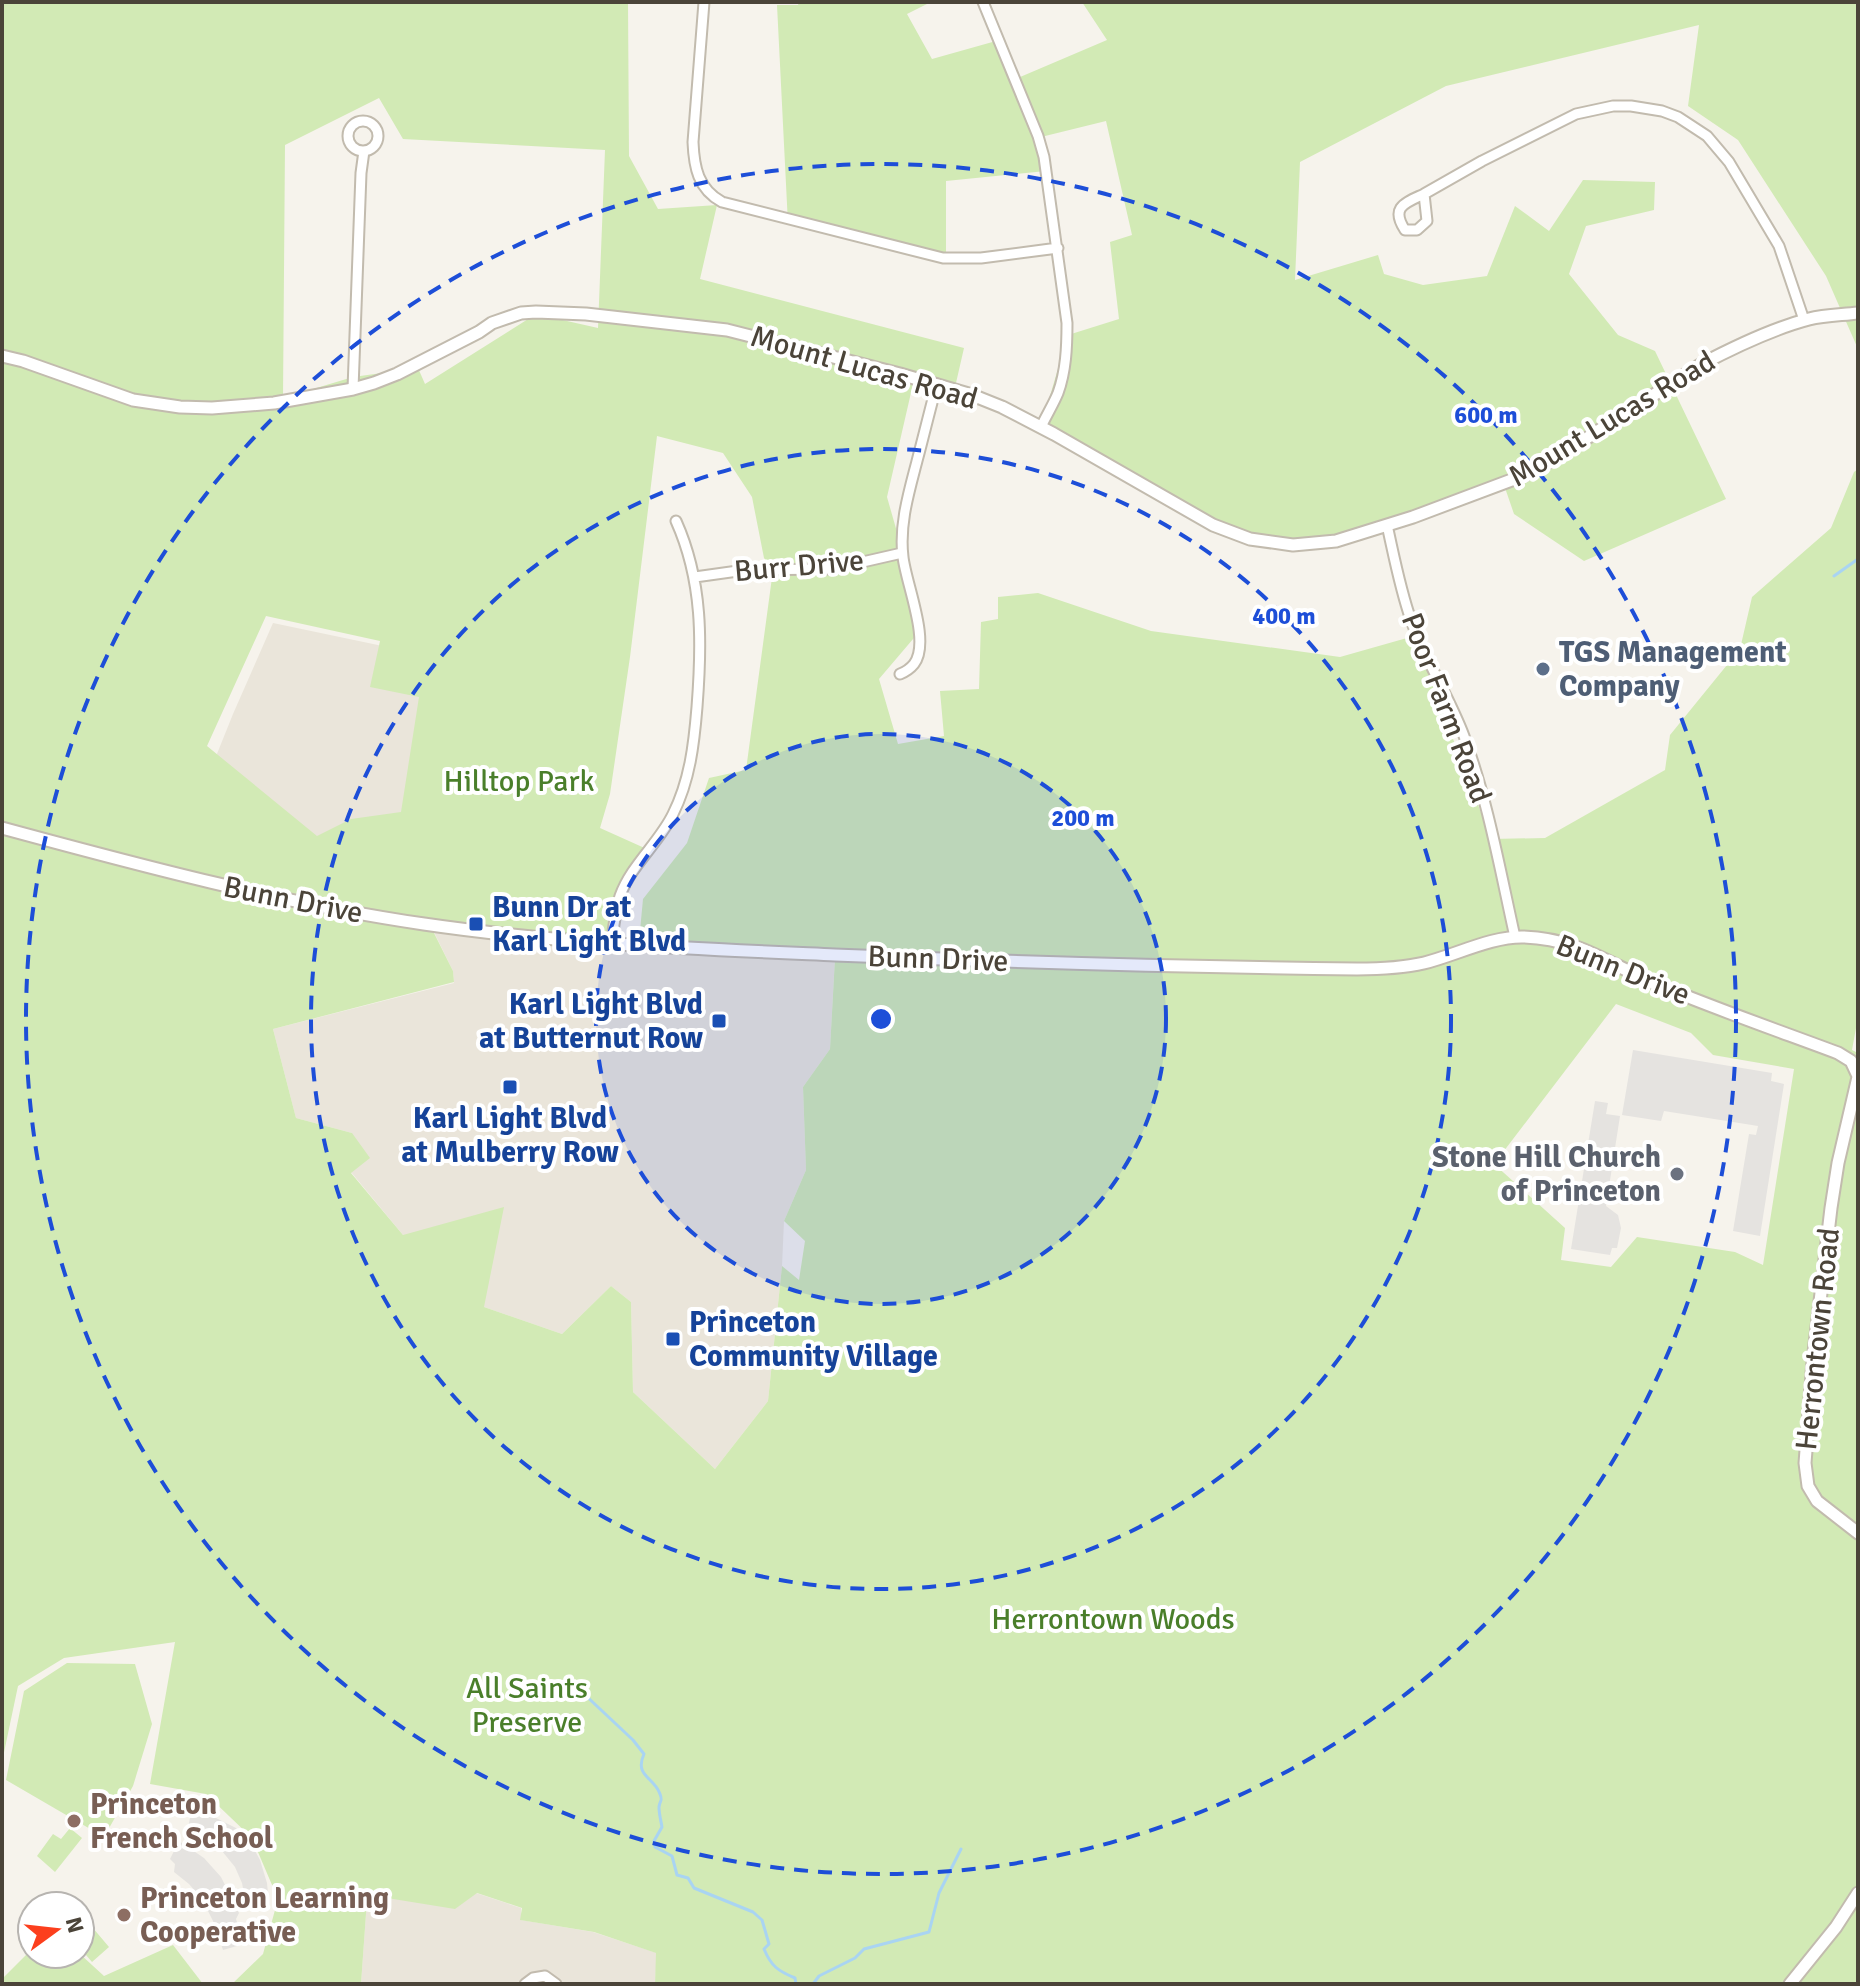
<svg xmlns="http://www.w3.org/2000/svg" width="1860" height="1986" font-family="Signika,sans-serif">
<rect width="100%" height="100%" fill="#f6f3ec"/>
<path fill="#eae5da" d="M273 623 435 657 407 917 170 871 233 714Z
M431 926 835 957 830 1049 803 1087 806 1170 784 1221 782 1266 768 1401 715 1469 633 1392 631 1302 611 1286 562 1334 484 1307 403 1235 351 1172 352 1133 296 1118 273 1029 454 983 453 971Z
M473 1892 521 1908V1920L593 1932 657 1953 655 1984H361L367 1900Z"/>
<path fill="#d2eab5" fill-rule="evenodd" d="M2 2H628L629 156 658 209 717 205 700 279 964 348 953 396 913 384 887 497 903 553 919 632 879 679 898 744 944 736 940 691 979 689 981 622 998 619V597L1038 593 1151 631 1340 657 1414 636 1491 839 1545 838 1665 770 1670 735 1740 649 1752 597 1831 528 1854 472 1858 469V1017L1852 1050 1858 1053V1984H655L656 1953 594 1932 520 1920 522 1908 477 1893 455 1909 387 1898 367 1900 361 1984H232L263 1954 278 1899 252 1838 206 1794 150 1784 175 1642 64 1658 18 1686 2 1762ZM379 98 403 139 605 150 598 328 536 314 425 384 418 368 353 377 283 398 285 145ZM657 436 723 453 752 497 764 558 773 570 746 770 709 778 687 843 643 899 638 952 835 958 830 1049 803 1087 806 1170 784 1221 805 1241 799 1280 782 1266 768 1401 715 1469 633 1392 631 1302 611 1286 562 1334 484 1307 504 1207 403 1235 351 1173 370 1158 352 1133 296 1118 273 1029 454 982 453 971 431 927 611 944 627 881 649 850 600 828 610 794 630 657ZM266 616 380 641 370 687 419 697 401 812 351 819 317 836 207 746ZM1616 1004 1691 1033 1713 1055 1794 1069 1763 1265 1735 1252 1637 1237 1611 1267 1561 1260 1565 1228 1494 1164Z
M799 2H931L907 14 932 59 996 41 1013 80 1107 40 1082 2H1858V349L1826 276 1738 140 1688 106 1699 25 1446 86 1300 162 1295 280 1378 255 1384 274 1423 285 1487 276 1515 206 1549 231 1583 180 1655 182 1654 210 1586 226 1569 274 1618 335 1655 351 1726 499 1584 561 1514 514 1503 482 1311 543 1244 537 1039 433 1068 335 1119 319 1110 242 1132 235 1106 121 1041 137 1046 171 946 181V262L788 224 777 5H798Z
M67 1663 135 1664 152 1724 133 1786 104 1837 6 1780 24 1691Z
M70 1828 82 1838 55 1872 37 1856 53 1834 61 1839Z
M87 1921 109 1947 92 1962 80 1948V1928Z
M173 1945 203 1984H2V1979L27 1954 32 1952V1954H80L104 1976Z"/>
<path fill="#e5e3e0" d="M1633 1050 1772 1073 1771 1081 1784 1084 1760 1236 1733 1231 1749 1134 1756 1135 1758 1126 1664 1111 1661 1121 1622 1115Z
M1595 1101 1608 1103 1606 1114 1620 1116 1606 1206 1618 1215 1621 1228 1617 1248H1612L1610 1255 1571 1249Z
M191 1813 214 1817 236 1828 249 1840 260 1860 267 1883 269 1904H246L242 1883 235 1867 222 1851 197 1840 186 1838Z
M179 1841 204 1858 221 1877 239 1913 236 1919 244 1944 223 1950 213 1921 202 1899 189 1884 174 1872 175 1864 170 1859Z"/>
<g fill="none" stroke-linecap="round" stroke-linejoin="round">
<path stroke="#a9d4f2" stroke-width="3" d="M1834 576 1858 559
M573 1693H583L633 1740 644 1754C634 1776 654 1777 660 1794 663 1802 660 1799 659 1807 659 1814 661 1821 662 1827L654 1841 655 1847 672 1856 677 1875 688 1878 694 1888 753 1912 762 1920 769 1944 764 1949C771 1966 778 1971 795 1978L796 1984
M813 1984 819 1976 855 1958 864 1949 929 1932 939 1893 961 1849"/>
<defs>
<path id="minor" d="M704 2 693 142C694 167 698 189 722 202L943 258H981L1058 248
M983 2 1038 136 1044 157 1067 323C1067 347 1066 371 1058 393 1053 405 1046 416 1041 427
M348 136a15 15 0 1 1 30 0a15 15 0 1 1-30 0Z
M1424 194 1482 161 1576 114 1613 106H1631L1662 111 1678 117 1707 136 1729 162 1779 246 1804 320
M1424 194 1427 221 1417 230H1405C1390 207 1405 203 1424 194Z
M353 389 361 173 364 151
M1387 525C1394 556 1400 589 1411 620 1425 660 1449 696 1464 736 1488 801 1500 870 1515 937
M695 577 745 570 832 569 902 553
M900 674C905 672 910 669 914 664 931 642 906 584 903 557 899 524 909 492 917 461 924 435 930 409 937 384
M611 944C614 928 615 911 620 896 631 865 659 843 673 814 690 780 694 744 697 707 702 643 703 581 676 521
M525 1984 533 1978 545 1976 556 1984"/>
<path id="tertiary" d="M2 356 23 361 133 400 180 407 212 408 274 403 353 389 374 383 397 374 479 332 492 323 521 313 536 312 586 314 727 330 900 374 972 395 1002 407 1054 434 1213 525 1250 539 1293 545 1336 541 1413 517 1525 475 1553 460 1700 365C1734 347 1771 329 1809 319 1825 315 1842 315 1858 313
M2 828C142 866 281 903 424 924 560 944 698 949 835 955 1009 962 1183 967 1357 969 1380 969 1402 968 1424 963 1456 955 1492 936 1524 937 1581 939 1611 966 1661 986 1719 1010 1779 1031 1838 1053L1851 1061 1858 1076
M1858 1077 1838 1163 1831 1208 1813 1361 1805 1463 1808 1486 1817 1501 1858 1533
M1790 1984 1836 1927 1858 1893"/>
</defs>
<use href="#minor" stroke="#c2bbae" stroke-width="13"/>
<use href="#tertiary" stroke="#c2bbae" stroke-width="15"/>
<use href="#minor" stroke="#fff" stroke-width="9"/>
<use href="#tertiary" stroke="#fff" stroke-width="11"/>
</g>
<circle cx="881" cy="1019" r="285" fill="#1d4ed8" fill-opacity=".12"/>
<g fill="none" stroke="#1d4ed8" stroke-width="4" stroke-dasharray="14 10">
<circle cx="881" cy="1019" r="285"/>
<circle cx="881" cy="1019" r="570"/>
<circle cx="881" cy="1019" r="855"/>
</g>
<circle fill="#5c6f8a" stroke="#fff" stroke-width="3" cx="1543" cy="669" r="8"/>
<g fill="#1a4fb4" stroke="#fff" stroke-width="3">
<rect x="468" y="916" width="16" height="16" rx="4"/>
<rect x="711" y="1013" width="16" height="16" rx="4"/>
<rect x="502" y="1079" width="16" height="16" rx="4"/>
<rect x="665" y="1331" width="16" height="16" rx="4"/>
</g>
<circle fill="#6b7280" stroke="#fff" stroke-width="3" cx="1677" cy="1174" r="8"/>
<g fill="#8d6e63" stroke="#fff" stroke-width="3">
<circle cx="74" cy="1821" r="8"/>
<circle cx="124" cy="1915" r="8"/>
</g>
<g text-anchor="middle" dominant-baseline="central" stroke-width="8" stroke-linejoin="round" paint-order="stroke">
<g font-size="30" fill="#4b4439" stroke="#fff">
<text transform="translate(864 368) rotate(16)">Mount Lucas Road</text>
<text transform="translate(1612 419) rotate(-31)">Mount Lucas Road</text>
<text transform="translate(799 566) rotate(-5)">Burr Drive</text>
<text transform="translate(1446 708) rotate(69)">Poor Farm Road</text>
<text transform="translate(293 900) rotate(11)">Bunn Drive</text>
<text transform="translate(938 959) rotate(2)">Bunn Drive</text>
<text transform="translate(1623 970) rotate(22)">Bunn Drive</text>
<text transform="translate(1818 1339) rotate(-84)">Herrontown Road</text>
</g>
<g font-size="30" font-weight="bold" fill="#4e5e75" stroke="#fff" text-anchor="start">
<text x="1559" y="652">TGS Management<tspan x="1559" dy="34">Company</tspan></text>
</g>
<g font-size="30" fill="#4a7f2a" stroke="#fff">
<text x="519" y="781">Hilltop Park</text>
<text x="1113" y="1619">Herrontown Woods</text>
<text x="527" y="1688">All Saints<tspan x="527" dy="34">Preserve</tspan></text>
</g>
<g font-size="30" font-weight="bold" fill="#164399" stroke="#fff" text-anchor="start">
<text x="492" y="907">Bunn Dr at<tspan x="492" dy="34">Karl Light Blvd</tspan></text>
<text x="703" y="1004" text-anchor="end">Karl Light Blvd<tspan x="703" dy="34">at Butternut Row</tspan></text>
<text x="510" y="1118" text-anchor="middle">Karl Light Blvd<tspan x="510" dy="34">at Mulberry Row</tspan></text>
<text x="689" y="1322">Princeton<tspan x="689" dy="34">Community Village</tspan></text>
</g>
<g font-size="30" font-weight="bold" fill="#5b616d" stroke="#fff" text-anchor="end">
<text x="1661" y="1157">Stone Hill Church<tspan x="1661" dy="34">of Princeton</tspan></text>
</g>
<g font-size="30" font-weight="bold" fill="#785e54" stroke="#fff" text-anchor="start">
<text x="90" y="1804">Princeton<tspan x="90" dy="34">French School</tspan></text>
<text x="140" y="1898">Princeton Learning<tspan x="140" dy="34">Cooperative</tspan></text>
</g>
</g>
<circle cx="881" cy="1019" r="12" fill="#1d4ed8" stroke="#fff" stroke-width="4"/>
<g font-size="24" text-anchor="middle" font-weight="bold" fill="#1d4ed8" stroke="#fff" stroke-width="8" stroke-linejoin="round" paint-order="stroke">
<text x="1486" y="423">600 m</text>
<text x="1284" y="624">400 m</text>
<text x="1083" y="826">200 m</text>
</g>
<rect width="1860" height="1986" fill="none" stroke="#4b4439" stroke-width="8"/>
<g transform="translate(56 1930) rotate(75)"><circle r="38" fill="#ffffff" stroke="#b7b4b0" stroke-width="2"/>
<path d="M0-6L14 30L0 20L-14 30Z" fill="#fc3f1d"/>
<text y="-12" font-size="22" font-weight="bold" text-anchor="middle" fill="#4b4439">N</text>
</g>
</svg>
